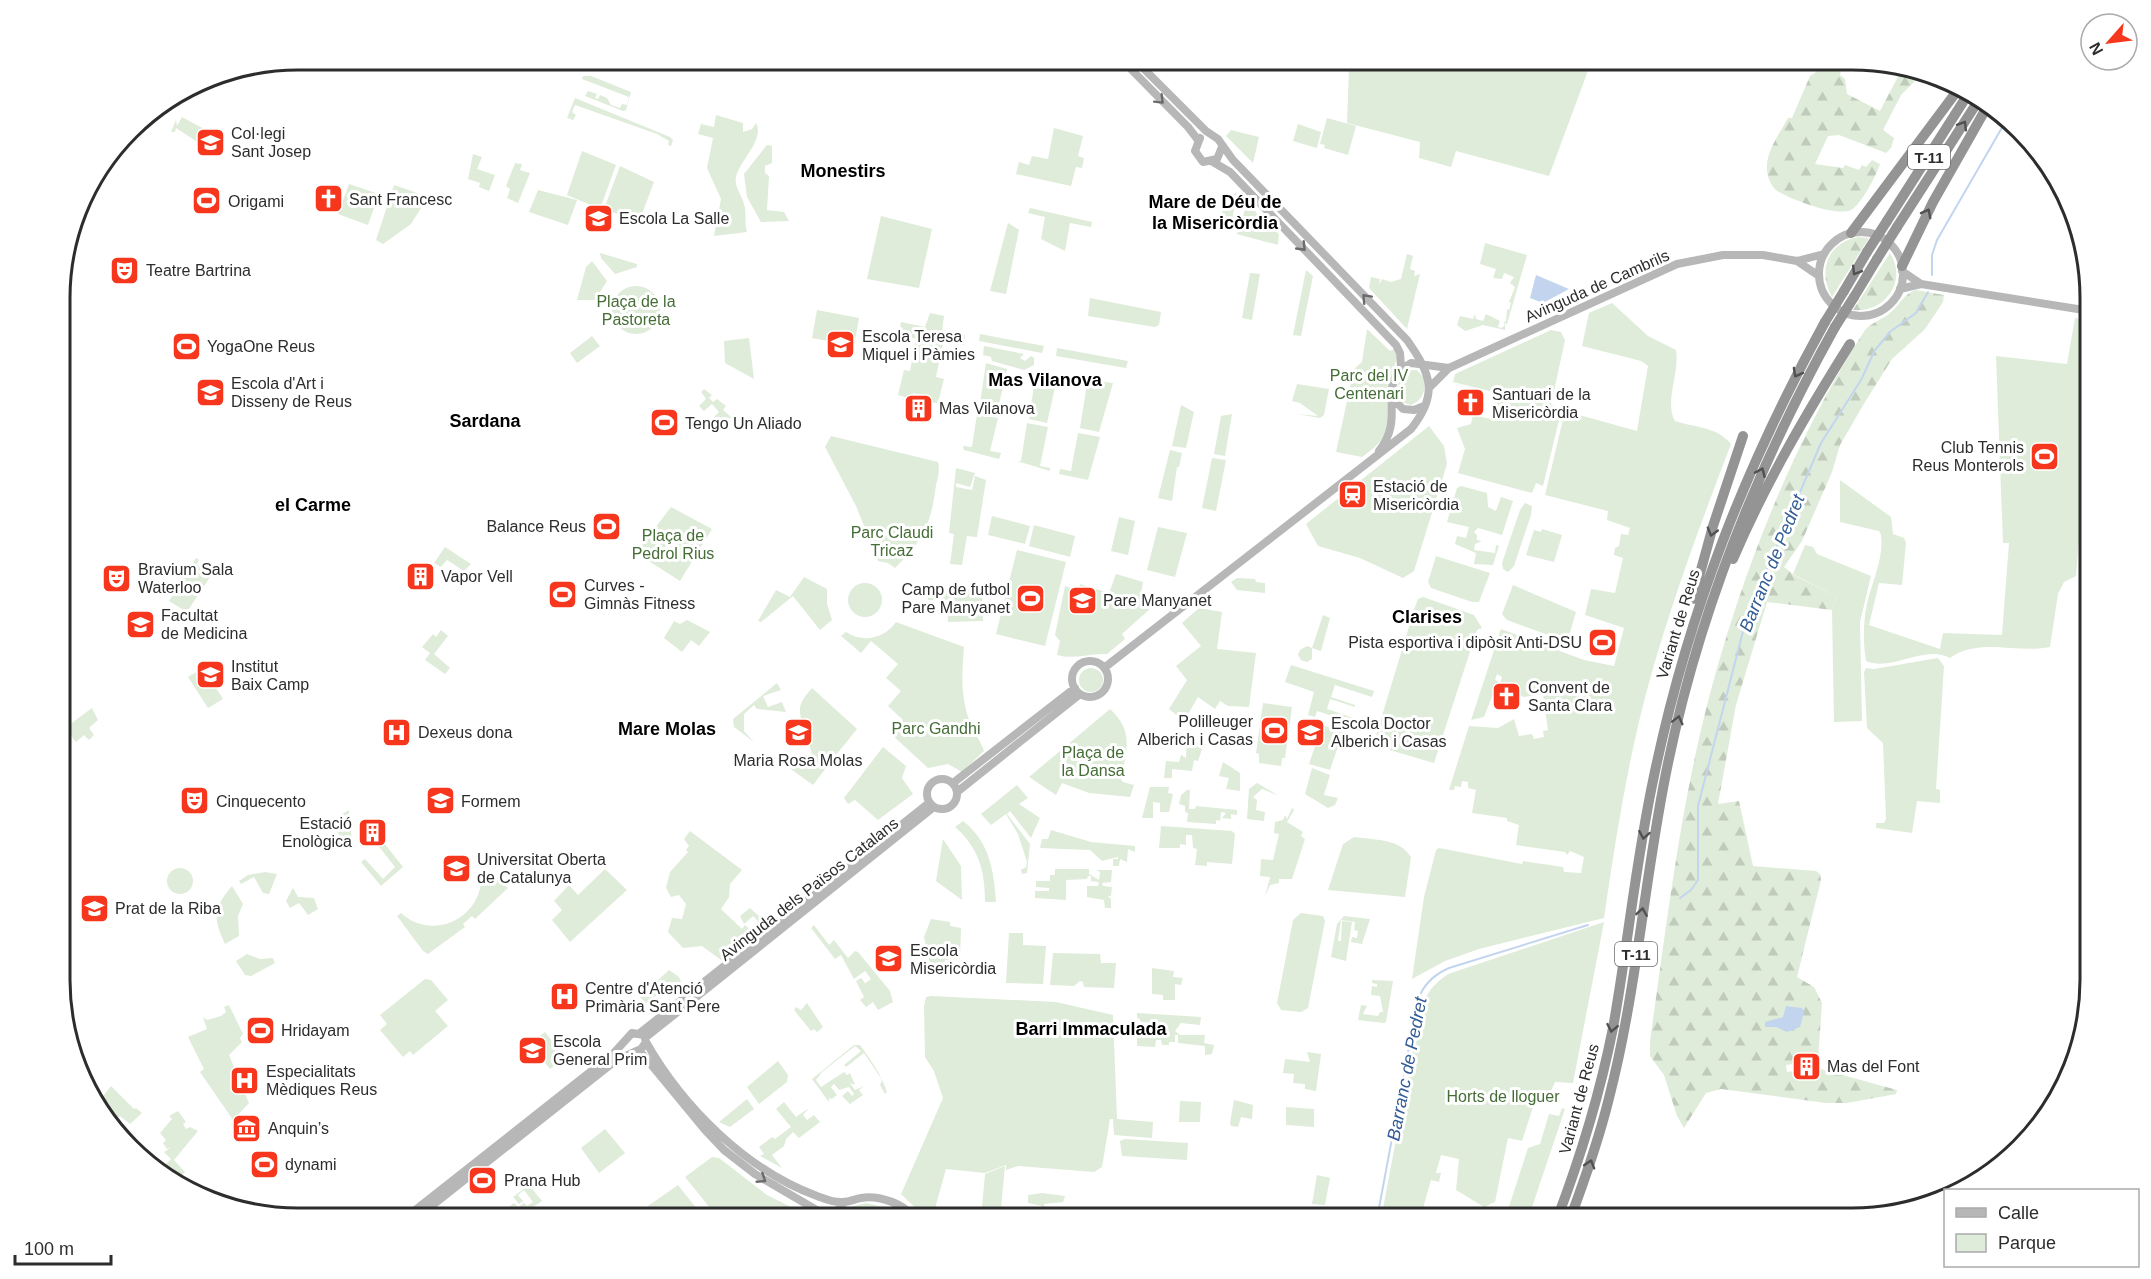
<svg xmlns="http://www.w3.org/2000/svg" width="2151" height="1279" font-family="Helvetica,sans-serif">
<defs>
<pattern id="forest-firs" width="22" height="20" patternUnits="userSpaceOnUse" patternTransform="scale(1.5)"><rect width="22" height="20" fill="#dfecd9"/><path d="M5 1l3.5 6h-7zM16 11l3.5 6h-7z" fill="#c0cbbb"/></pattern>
</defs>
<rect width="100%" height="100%" fill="#fff"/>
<path fill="#dfecd9" d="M1318 60H1592L1549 176 1456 151 1451 167 1419 158 1420 142 1347 123 1349 69Z
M583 76H591L631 92 626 110 623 111 585 96 588 91 597 94 595 98 598 99 600 95 607 98 611 105 620 108 622 104 627 105 629 97 582 79Z
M575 98 670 137 673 140 671 146 668 145 669 141 657 134 575 105 572 112 576 115 573 120 567 118Z
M716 115 743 123V132L752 129 756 123C765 140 740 160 736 177 734 187 742 195 744 204 747 213 744 222 747 232L714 236 721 199 707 168 713 138 698 134 701 124 714 127Z
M182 117 206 130 199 143 176 128 175 132H171L176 120 177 126Z
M1327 118 1356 126 1348 155 1324 148 1325 145 1320 144Z
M1298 124 1321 132 1317 148 1293 141Z
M1054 128 1083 136 1078 156 1084 158 1082 168 1076 167 1071 186 1016 174 1019 162 1029 165 1032 156 1048 159Z
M1231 130 1259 137 1253 163 1226 136Z
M767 145 772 146V163L765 166V173L769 176 767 210 784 212 789 221 761 222 747 197 744 174Z
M582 151 616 165 600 209 567 195Z
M473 154 482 157 477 169 495 175 489 191 479 187 480 183 468 179Z
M515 163 522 164 520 170 530 173 518 203 507 198 510 189 506 186Z
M620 166 654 182 639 222 604 209Z
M349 184 379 194 368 225 338 214Z
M394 185 426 196V200L411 224 383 244 376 240Z
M538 190 577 200 568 225 529 212Z
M1237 192 1230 232 1219 230 1224 203Z
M1247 204 1279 234 1278 245 1237 234Z
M1030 208 1092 222 1091 227 1070 223 1065 251 1041 239 1045 217 1028 213Z
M881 216 932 229 919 288 867 279Z
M1008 223 1019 230 1006 294 990 291Z
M1485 243 1527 255 1507 324 1503 323 1506 321 1507 309 1509 310 1511 303 1509 302 1515 287 1510 283 1514 277 1504 273 1502 279 1493 278 1496 269 1480 264Z
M600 253 637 264V267L615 274 601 258Z
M1407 254 1413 256 1410 269 1415 271 1414 276 1420 274 1407 329 1369 288 1371 277 1380 279 1379 285 1382 279 1391 282 1401 279Z
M592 261 607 281 595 300H577L586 267Z
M1306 270 1313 276 1301 336 1293 335Z
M1250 273 1260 274 1252 320 1242 318Z
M612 310a24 24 0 1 1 48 0a24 24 0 1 1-48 0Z
M1090 298 1161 312 1159 325 1155 327 1088 316Z
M1612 303 1648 336 1676 350C1680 372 1664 402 1675 421 1696 428 1716 426 1731 444 1702 520 1674 595 1652 672 1629 752 1616 836 1604 918L1479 949 1445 961 1412 979 1424 897 1436 850 1439 848 1522 864 1523 861 1563 867 1564 872 1581 873 1584 857 1570 851 1567 855 1565 852 1516 845 1519 825 1507 821V818L1472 813 1476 790 1468 788V782L1462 781 1461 787 1455 786 1454 790H1449L1469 726 1498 728 1514 719 1519 736 1532 734 1534 739 1544 737 1543 731 1548 730 1543 694 1524 697 1502 688 1503 685 1500 684 1502 677 1497 674 1495 680 1498 681 1484 717 1471 720 1501 629 1584 660 1614 666 1624 628 1585 615 1591 589 1615 593 1623 558 1614 555 1615 548 1619 546 1621 534 1628 535 1630 528 1607 520 1608 511 1545 495 1565 411 1637 431 1648 366 1641 361 1582 346 1589 313Z
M817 310 859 318 854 346 812 338Z
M930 313 944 316 942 330 965 335 964 345 943 343 936 377 944 379 938 403 928 402 925 396 913 393 911 399 898 395 904 370 910 371 916 339 899 334 901 322 925 327Z
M1475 314 1476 319 1483 321 1486 314 1500 321 1498 327 1502 328 1505 324V330L1483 325 1465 331 1457 325 1460 316 1473 319Z
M2075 318 2090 321V491H2083L2076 576 2064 582 2058 594 2050 647C2017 654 1979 637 1950 658 1924 644 1893 672 1866 661 1863 643 1863 622 1867 604 1872 581 1884 559 1881 535L1879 531 1840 522V480L1891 517 1893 534 1904 538 1906 543 1902 585 1879 583 1869 625 1940 649 1943 633 2002 635 2009 543H2003L1996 356 2067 364Z
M1367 329 1390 351 1394 349C1401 361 1390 372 1388 384 1384 401 1393 416 1385 434 1380 444 1370 451 1362 457L1336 452 1354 369 1362 362Z
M1551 330 1561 332 1565 340 1551 405 1562 408 1543 486 1536 483 1532 493 1458 473 1465 449 1457 428 1471 424 1473 415 1491 419 1498 393 1453 382 1455 374Z
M980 334 1044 346 1042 353 979 341Z
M592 336 600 346 577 363 570 353Z
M749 338 754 379 725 363 724 341Z
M984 346 1024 354 1020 358 1025 361 1031 356 1034 358V365L1024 370 992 361 991 357 983 355Z
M1057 348 1128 361 1126 368 1056 356Z
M986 363 1007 369 997 413 979 410Z
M1407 370H1417L1424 378C1426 390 1423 400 1411 405L1401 402C1394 391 1397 378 1407 370Z
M1035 379 1044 383H1056L1047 423 1029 419Z
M1097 381 1113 383 1099 432 1080 428 1087 384Z
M1297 384 1329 389 1324 415 1320 418 1297 414 1318 416 1300 403 1292 401Z
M704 389 712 395 709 398 713 402 717 399 726 406 723 410 731 417 719 428 711 420 719 412 712 404 704 411 699 406 706 399 701 392Z
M1181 405 1194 412 1186 448 1172 446Z
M977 414 998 418 990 451 1001 453 999 459 964 450 963 446 972 447Z
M1232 414 1225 456 1214 454 1221 416Z
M1027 423 1048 427 1040 466 1050 468V471L1017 461H1021Z
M1429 426 1444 446 1447 464 1414 571 1403 578 1360 558 1318 546 1306 524Z
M1078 433 1100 437 1088 480 1059 474 1060 469 1071 471Z
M831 436 938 462C940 469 938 478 936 485 931 525 923 540 895 568L888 563 878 561 856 506 825 447Z
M1170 450 1182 453 1179 467H1177L1172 501 1158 498Z
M1212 458 1226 460 1216 511 1202 508Z
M956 468 975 473 970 487 956 483V487L972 490 975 476 986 480 977 537 967 536 962 565 950 564 954 534 949 533Z
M1461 486 1487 493 1488 507 1496 511 1501 497 1513 501 1502 535 1478 528 1474 532 1477 535V540L1482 541 1475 544 1474 550 1495 553 1496 545 1499 546 1493 565 1474 564 1476 553 1455 544 1457 536 1466 538 1469 527 1447 522 1457 488Z
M1525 503 1532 506 1531 515 1514 566 1508 572 1503 569 1502 563 1520 510Z
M671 507 712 529 680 581 636 553Z
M992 516 1030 526 1025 544 988 535Z
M1119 517 1135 521 1128 555 1111 551Z
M1034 525 1075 536 1070 557 1029 546Z
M1158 527 1187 533 1175 577 1147 570Z
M1542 529 1562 535 1554 562 1526 555 1534 530 1541 532Z
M1805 545 1813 547 1817 554 1871 576 1860 622 1862 721 1834 722 1832 610 1837 597 1793 574Z
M445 547 471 564 464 571 447 560 441 567 434 563Z
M1017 550 1066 562 1045 646 996 634Z
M1436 556 1490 573 1479 602H1472L1431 588 1428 582Z
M196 558 199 560 197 564 201 568 205 564 214 571 187 612 169 601Z
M1116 574 1143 582 1140 599 1151 608 1122 634 1125 639 1107 654C1089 653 1074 660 1057 655L1060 641 1055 635 1065 586 1079 591 1080 584 1109 593Z
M804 577 827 589V604L832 620 820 630 793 596 761 622 758 621 776 590 790 597Z
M1237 578 1255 579 1256 582 1265 583V593L1237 590 1231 582Z
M848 600a17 17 0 1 1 34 0a17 17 0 1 1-34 0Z
M1513 585 1576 612 1569 636 1559 639 1507 620 1502 614Z
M982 588 983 621 948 622 947 600H928V595L946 593V590Z
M1423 597 1474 615 1482 628 1477 630 1434 763 1376 746 1374 742 1415 607 1418 599Z
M1199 608 1222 612 1217 649 1256 653 1249 707 1228 706 1220 701 1215 709 1198 697 1184 721 1169 709 1187 680 1176 666 1201 646 1182 623Z
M1323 615 1330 618 1321 651 1312 648V659L1307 662 1301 660 1298 655 1300 650 1307 646 1312 648Z
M687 620 710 632 699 646 691 640 682 652 664 638 674 621 680 624Z
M896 622 964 647C962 673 960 696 970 722 973 732 981 741 984 751L962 772 948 764 928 768 891 734 903 720 888 706 901 691 886 678 898 664 871 641 861 653 841 636 846 632C863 643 884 639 896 622Z
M1598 628 1614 633 1608 656 1592 651Z
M441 630 448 636 434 654 450 668 445 674 425 660 430 653 422 647 433 634 436 637Z
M1938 658 1944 666 1936 789 1940 790V803L1917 801 1912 833 1876 828V823H1884L1886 819 1883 743 1867 728 1864 672 1866 668 1874 669Z
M1291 665 1374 691 1372 697 1335 685 1331 697 1355 705V707L1330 699 1327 709 1353 718 1351 722 1317 711 1315 717 1308 715 1314 692 1285 682Z
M1079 680a12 12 0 1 1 24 0a12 12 0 1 1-24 0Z
M203 668 223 699 208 708 188 677Z
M777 683 781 690 763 696 768 707 782 702 786 712 757 709 754 705 744 714V731L754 742 734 727 733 719Z
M812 688 857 729 836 755 831 752 822 764 826 768 813 785 788 767 809 760 812 755 807 734 789 738 785 728 802 722C797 706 801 701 812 688Z
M1263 703 1292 707 1285 758H1282L1281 766 1259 763V754L1256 753Z
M92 708 98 720 89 728 94 735 89 740 84 735 76 742 65 728Z
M1110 709C1134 731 1127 750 1121 779L1123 782 1134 785 1130 797 1089 793 1062 783 1056 795 1029 777Z
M1322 725 1343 732 1330 770 1309 764Z
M1187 740 1202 749 1198 761 1194 760 1192 771 1172 769V778H1164L1166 761 1179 762 1181 755 1186 758Z
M883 747 906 766 902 778 913 794 878 820 855 800 848 804 844 798Z
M1223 762 1240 773V791L1226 789 1229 778 1219 776Z
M1312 768 1330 775 1324 795 1338 798 1335 805 1328 808 1305 794Z
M1257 783 1279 796 1262 789 1253 797 1257 800 1256 810 1265 812 1264 821 1247 819 1249 789Z
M1017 785 1028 798 1019 804 1040 818 1031 838 1010 811 1007 814 1030 844 1027 873 1022 874 1021 870 1026 867 1027 862 1018 834 1006 814 991 825 981 814Z
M1150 787H1169L1168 793 1173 794 1169 812H1160V803L1153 802V818H1142Z
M1187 790H1190L1189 809H1195L1196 806 1237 810V815L1231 814V819L1222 818 1226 813 1221 812 1220 821 1216 820V824L1187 822 1188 813 1185 812V806L1179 804 1181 795Z
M1292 808 1294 810 1287 822 1303 832 1301 836 1305 839 1292 879H1279V883L1270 885 1265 897 1270 877 1260 876 1261 859 1273 860 1279 834 1274 833 1275 822 1283 820 1285 815 1287 819Z
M349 810C348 820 354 842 352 850L329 822Z
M963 821C989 841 994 870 996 902H985C985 871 979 848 955 827Z
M1161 826 1232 831 1235 834 1232 864 1207 862V866L1195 865 1197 849 1193 848 1192 835H1186V845L1180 844V848H1159Z
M1051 830 1091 842 1135 846V852L1128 849 1127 862 1120 859 1119 866H1113V859H1118V857L1102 861 1090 850 1040 848 1042 839H1048Z
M690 831 742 870 730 884 729 897 721 909 742 929 745 925 749 929 758 921 753 916 744 924 740 916 750 908 762 919 768 917 771 921 748 939 743 934 738 939 742 944 721 960 702 946 683 948 668 932 672 918 682 919 686 904 679 895 671 897 666 888 670 872 688 852 686 850 689 846 684 839Z
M1354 837C1374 840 1399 838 1411 857L1405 897 1328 890 1343 844Z
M381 839 403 867 381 886 361 862 365 859 383 879 395 867 376 843Z
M943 839 961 866 962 900 936 881Z
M167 881a13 13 0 1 1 26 0a13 13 0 1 1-26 0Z
M605 869 627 890 570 942 552 920 562 910 554 901 569 885 578 895Z
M1055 869H1089V874L1099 880 1100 872 1096 870H1112L1111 882 1102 883 1103 886 1112 887 1111 896H1108L1111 899V908H1105L1104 900 1087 897V886H1098L1099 882 1091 881V876H1088L1087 879 1066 880V900L1035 898V891H1049V888L1036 887V881H1050V875H1055Z
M265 872 277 874 269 894 263 893 254 877 241 884 239 881 248 875Z
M491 872 508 888 475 919 472 916 463 924 465 927 428 954 423 951 397 916 401 913C434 943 485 916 481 873Z
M232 886 243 904 238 916 239 936 225 944C213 919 213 908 232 886Z
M293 888 298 897 314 898 318 909 308 915 299 903 290 908 286 901Z
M1301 913 1323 916 1325 921 1308 1008 1301 1012 1281 1010 1277 1003 1293 920Z
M1344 916 1370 919 1362 944 1351 942 1352 937 1357 938 1358 931 1354 930 1355 922 1341 920 1338 941H1341L1342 921 1352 922 1346 961 1331 957 1337 924Z
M931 919 950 922V926L961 928 960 959 945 960 944 968H931L924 937Z
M1604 922 1573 1083 1555 1082 1545 1105 1534 1104 1522 1141 1508 1138 1495 1202 1484 1207 1456 1190 1459 1159 1441 1155 1436 1173H1441L1439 1182 1431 1180 1420 1219H1381L1419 1018C1424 996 1430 987 1448 974Z
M814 925 829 945 834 940 848 958 855 951 858 952 890 991 893 1002 878 1010 873 1002 866 1007 860 1000 864 997 856 981 861 978 865 983 863 985 871 979 865 971 854 979 841 955 835 959 811 928Z
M1009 933H1023V945L1046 946 1043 984 1006 983Z
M1053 953 1100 954 1101 963H1116L1114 988 1084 987 1083 982 1080 981 1074 986 1050 985Z
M247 954 260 959 273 958 275 963 251 976 245 975 236 961Z
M1152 968 1174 971 1173 977 1183 978 1181 985 1175 984V1000H1163V995L1152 994Z
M669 970 679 977 681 982 673 985 665 995 662 991 646 1003 640 997Z
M425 979 431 980 448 1000 435 1011 448 1026 413 1055 410 1051 403 1057 380 1030 387 1024 380 1015Z
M1372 980 1393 981 1386 1022 1384 1023 1358 1020 1361 1005 1367 1006 1363 1014 1378 1016 1380 1012H1383L1380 996 1371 995 1372 986 1377 987V984L1372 983Z
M931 996 1056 1002 1113 1015 1117 1119 1153 1122 1152 1138 1114 1135 1113 1119H1110L1102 1167 1094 1172 1018 1166 1006 1170V1165L985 1173 946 1169 934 1212 921 1213 901 1194 943 1098 934 1071 925 1057 924 1006 926 997Z
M807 1003 823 1027 817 1032 814 1029 811 1031 794 1010 796 1007 801 1010Z
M229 1005 243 1034 240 1038 242 1042 229 1055 249 1103 233 1120 200 1072 204 1069 188 1037 207 1029 203 1017 207 1020 221 1016 226 1012 224 1007Z
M1137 1013 1201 1017 1200 1025 1181 1023 1175 1031 1180 1035H1205L1204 1043 1214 1045 1212 1054 1205 1055V1046L1178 1043V1035H1175V1042H1169V1045H1162L1161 1040H1156L1155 1047 1137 1046V1034H1156V1023L1141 1022 1138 1017 1137 1021Z
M545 1032 565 1057 550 1069 530 1044Z
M854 1045H860C871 1060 881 1074 887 1092L885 1094 880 1085 882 1080 864 1053 846 1067 844 1065 861 1051 855 1046 822 1072 816 1080 821 1087 844 1072 847 1075 850 1073 855 1085 850 1083 855 1090 864 1086 859 1090 863 1095 850 1104 842 1096 848 1091 852 1096 854 1094 849 1087 839 1090 834 1084 831 1087 837 1095 832 1099 829 1098V1102L812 1079Z
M1307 1052 1321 1054 1316 1091 1305 1089V1084L1293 1083 1294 1074 1283 1073 1285 1059 1310 1062Z
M778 1061 788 1075 787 1082 759 1104 747 1087Z
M111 1086 134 1109 136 1108 142 1113 130 1124 120 1116 117 1118 114 1115 108 1120 100 1112 97 1104Z
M747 1099 754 1109 730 1127 719 1122Z
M1234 1100 1253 1105 1252 1119 1241 1117 1238 1127 1231 1126 1230 1123Z
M1180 1101 1201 1102 1200 1122H1179Z
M784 1102 796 1117 809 1108 803 1115 807 1120 814 1115 820 1122 799 1138 793 1132 786 1139 784 1146 772 1155 782 1168 760 1156 764 1154 759 1147 772 1137 775 1139 791 1127 776 1109Z
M1286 1107 1314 1109V1127L1286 1125Z
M1562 1108 1565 1109 1528 1219H1505L1528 1148 1540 1144 1549 1114 1559 1116Z
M178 1111 186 1122 183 1124 186 1129 190 1127 198 1131 174 1160 185 1172 178 1180 164 1166 171 1159 164 1152 172 1147 167 1149 163 1143 166 1140 160 1133 172 1119 169 1116Z
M605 1129 625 1153 599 1173 581 1148Z
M1125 1139 1188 1143 1187 1160 1122 1156 1120 1141Z
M712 1157 719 1158 767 1195 815 1219H719L685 1177Z
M1005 1166 1000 1219 981 1218 985 1174Z
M1317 1175 1330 1178 1325 1205 1312 1204Z
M529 1185 542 1201 515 1219H505L501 1213 514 1203 518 1207 524 1203 527 1206 533 1202 524 1190 518 1195 523 1201 519 1204 513 1197Z
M678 1185 705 1219H635L638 1213Z
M1042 1193 1065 1196 1063 1202 1044 1204 1045 1215 1058 1216V1219H1037L1040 1217 1042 1206 1028 1203V1195Z
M866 1203 893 1209 906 1219H841L847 1208Z"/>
<path fill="url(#forest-firs)" d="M1820 62 1841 70 1840 75 1845 79 1847 94 1880 111 1901 71 1908 67 1919 70 1915 81 1901 95 1883 130 1894 138 1891 148 1886 153 1839 135 1828 136 1815 164 1843 168 1845 165 1859 170 1862 165 1866 167 1872 160 1880 164C1877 174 1861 205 1851 210 1836 217 1789 199 1776 190 1771 186 1767 176 1767 169 1766 151 1780 133 1788 118H1792L1810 76 1816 72Z
M1859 237 1869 238 1832 297C1817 271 1828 242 1859 237Z
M1890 253C1908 281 1885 313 1853 310Z
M1916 290 1944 295 1943 302 1925 329 1892 359 1865 402 1840 445 1832 472 1802 541 1784 567 1794 575 1837 597 1832 610 1767 602 1736 705 1718 804 1739 801 1753 866 1816 871 1820 874 1821 880 1797 977 1814 987 1822 1003 1818 1060 1786 1065 1787 1072 1817 1068 1897 1090 1896 1094 1847 1103H1826L1721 1089 1706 1093 1684 1128 1677 1116 1664 1075 1650 1056V1041C1666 929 1679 815 1707 705 1741 575 1792 443 1865 330 1872 322 1882 320 1890 313 1899 306 1904 293 1916 290Z"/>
<path fill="#c3d5ee" d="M1536 275 1569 289 1543 303 1530 298Z
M1786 1006 1802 1008 1804 1012 1800 1027 1787 1032 1776 1027H1765V1022L1783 1017Z"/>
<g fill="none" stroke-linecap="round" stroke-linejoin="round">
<path stroke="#c3d5ee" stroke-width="2" d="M1932 275V255L1937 240 2007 119
M1680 898 1691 890 1698 880V806L1747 616 1821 443 1861 380 1875 350 1891 331 1916 313 1928 292
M1377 1219 1417 1004C1421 987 1433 975 1449 968L1588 925"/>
<path stroke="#b7b7b7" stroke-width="8" d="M1122 60 1188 127 1198 140
M1200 138 1195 151 1203 162 1217 159 1222 147
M1213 162 1230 172 1396 345 1400 353 1401 367
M1819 274a42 42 0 1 1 84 0a42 42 0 1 1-84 0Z
M1797 261 1819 276
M1902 271 1921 284
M1900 289 1921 284 2090 311
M1430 387 1449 368 1677 264 1723 255H1763L1797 261 1824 254
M1393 399 1403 409 1414 410 1424 406
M1379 451C1403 420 1383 399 1397 372L1411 363 1449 368
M1072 679a18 18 0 1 1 36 0a18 18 0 1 1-36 0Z
M1104 668 1411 429C1439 394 1431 374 1407 340L1233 160 1218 139 1206 131 1135 60
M927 794a15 15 0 1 1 30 0a15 15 0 1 1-30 0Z
M953 783 1075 688
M957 792 1080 694
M640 1033 929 803
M645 1038 934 807
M646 1042C683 1107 746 1170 817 1196 825 1199 834 1203 843 1202 849 1202 855 1199 861 1198 877 1195 906 1203 913 1219
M639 1050 705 1130 724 1150 755 1174 832 1219
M404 1219 613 1054 632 1033 644 1035 646 1042 641 1049 615 1061 415 1219
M836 1219V1213L844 1202"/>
<path stroke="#949494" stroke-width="10" d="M1887 221 1970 91
M1897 227 1980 98
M1851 233 1960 87
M1902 266 1933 202 1988 105
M1844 291 1867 252
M1854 297 1877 259
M1733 559C1765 484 1806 414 1850 344
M1693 599 1713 526 1743 436
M1557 1219C1581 1156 1600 1093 1613 1028 1628 944 1636 859 1654 776 1688 613 1745 467 1825 322
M1570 1219C1585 1179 1599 1139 1609 1098 1636 994 1644 884 1665 778 1696 619 1756 469 1835 327"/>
<path stroke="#949494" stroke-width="10" d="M1867 252 1887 221
M1877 259 1897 227
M1825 322 1844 291
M1835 327 1854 297"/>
</g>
<defs><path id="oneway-chevron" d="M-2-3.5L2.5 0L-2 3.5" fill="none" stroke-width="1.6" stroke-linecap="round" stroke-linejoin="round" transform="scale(1.5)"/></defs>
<g stroke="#6b6b6b">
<use href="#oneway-chevron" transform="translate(1160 100) rotate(45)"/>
<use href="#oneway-chevron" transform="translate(1302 247) rotate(46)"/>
<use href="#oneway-chevron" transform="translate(1366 298) rotate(-133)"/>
<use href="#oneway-chevron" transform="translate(762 1179) rotate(33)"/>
</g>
<g stroke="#515151">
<use href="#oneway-chevron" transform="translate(1963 125) rotate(-58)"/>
<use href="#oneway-chevron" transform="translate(1927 213) rotate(-62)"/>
<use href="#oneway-chevron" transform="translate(1856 271) rotate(122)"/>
<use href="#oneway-chevron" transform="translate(1797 373) rotate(119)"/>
<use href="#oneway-chevron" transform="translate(1761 472) rotate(-66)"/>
<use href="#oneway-chevron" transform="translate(1712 532) rotate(106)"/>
<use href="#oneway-chevron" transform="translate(1678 720) rotate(-76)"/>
<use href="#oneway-chevron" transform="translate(1644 835) rotate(100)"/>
<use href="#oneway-chevron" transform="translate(1642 912) rotate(-81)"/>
<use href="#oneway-chevron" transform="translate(1612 1028) rotate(101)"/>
<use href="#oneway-chevron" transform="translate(1590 1164) rotate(-73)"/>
</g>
<defs>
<symbol id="school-square" viewBox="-11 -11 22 22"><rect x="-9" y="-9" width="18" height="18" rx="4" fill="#f6371d" stroke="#fff"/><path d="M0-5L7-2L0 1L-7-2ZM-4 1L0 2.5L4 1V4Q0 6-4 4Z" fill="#fff"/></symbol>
<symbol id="church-square" viewBox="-11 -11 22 22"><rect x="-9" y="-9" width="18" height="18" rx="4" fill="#f6371d" stroke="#fff"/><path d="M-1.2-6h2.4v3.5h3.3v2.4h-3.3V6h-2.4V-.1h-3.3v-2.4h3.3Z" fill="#fff"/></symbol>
<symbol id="stadium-square" viewBox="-11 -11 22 22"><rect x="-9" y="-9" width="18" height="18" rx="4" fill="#f6371d" stroke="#fff"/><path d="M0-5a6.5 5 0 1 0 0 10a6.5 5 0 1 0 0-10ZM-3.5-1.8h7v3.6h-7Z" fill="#fff"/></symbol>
<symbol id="theatre-square" viewBox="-11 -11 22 22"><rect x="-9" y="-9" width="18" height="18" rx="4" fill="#f6371d" stroke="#fff"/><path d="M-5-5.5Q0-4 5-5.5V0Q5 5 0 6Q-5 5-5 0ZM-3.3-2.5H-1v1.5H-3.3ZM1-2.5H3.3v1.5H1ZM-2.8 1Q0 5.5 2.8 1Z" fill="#fff"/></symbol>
<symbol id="university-square" viewBox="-11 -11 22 22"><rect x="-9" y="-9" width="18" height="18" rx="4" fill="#f6371d" stroke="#fff"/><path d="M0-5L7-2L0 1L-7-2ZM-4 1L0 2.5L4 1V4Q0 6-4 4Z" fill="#fff"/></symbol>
<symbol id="building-square" viewBox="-11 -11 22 22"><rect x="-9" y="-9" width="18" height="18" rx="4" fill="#f6371d" stroke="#fff"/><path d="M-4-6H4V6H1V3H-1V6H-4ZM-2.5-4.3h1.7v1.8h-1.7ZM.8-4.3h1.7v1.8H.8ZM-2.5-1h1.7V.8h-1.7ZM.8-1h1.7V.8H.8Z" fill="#fff"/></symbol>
<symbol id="station-square" viewBox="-11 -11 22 22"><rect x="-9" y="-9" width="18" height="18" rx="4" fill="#f6371d" stroke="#fff"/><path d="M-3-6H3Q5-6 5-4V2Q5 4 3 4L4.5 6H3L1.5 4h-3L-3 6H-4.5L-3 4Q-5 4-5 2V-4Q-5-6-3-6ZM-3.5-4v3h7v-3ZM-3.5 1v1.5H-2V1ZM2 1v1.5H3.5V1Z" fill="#fff"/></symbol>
<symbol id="hospital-square" viewBox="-11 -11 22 22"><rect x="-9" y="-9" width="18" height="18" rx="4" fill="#f6371d" stroke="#fff"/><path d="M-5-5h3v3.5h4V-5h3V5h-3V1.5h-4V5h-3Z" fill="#fff"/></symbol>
<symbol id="museum-square" viewBox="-11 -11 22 22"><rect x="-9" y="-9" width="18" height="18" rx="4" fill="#f6371d" stroke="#fff"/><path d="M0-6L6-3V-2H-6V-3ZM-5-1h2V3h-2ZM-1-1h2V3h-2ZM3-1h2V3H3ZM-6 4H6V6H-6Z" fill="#fff"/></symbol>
</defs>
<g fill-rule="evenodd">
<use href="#school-square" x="194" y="126" width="33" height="33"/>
<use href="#church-square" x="312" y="182" width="33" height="33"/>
<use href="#stadium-square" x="190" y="184" width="33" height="33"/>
<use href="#school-square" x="582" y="202" width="33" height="33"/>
<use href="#theatre-square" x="108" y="254" width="33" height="33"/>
<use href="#school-square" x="824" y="328" width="33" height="33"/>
<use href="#stadium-square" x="170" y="330" width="33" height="33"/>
<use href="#university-square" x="194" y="376" width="33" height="33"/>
<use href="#church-square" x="1454" y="386" width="33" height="33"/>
<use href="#building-square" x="902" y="392" width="33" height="33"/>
<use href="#stadium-square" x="648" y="406" width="33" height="33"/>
<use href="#stadium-square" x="2028" y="440" width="33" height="33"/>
<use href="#station-square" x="1336" y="478" width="33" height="33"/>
<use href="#stadium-square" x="590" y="510" width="33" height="33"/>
<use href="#building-square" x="404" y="560" width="33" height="33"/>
<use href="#theatre-square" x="100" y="562" width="33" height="33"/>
<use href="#stadium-square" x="546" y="578" width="33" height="33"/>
<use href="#stadium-square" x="1014" y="582" width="33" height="33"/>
<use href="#school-square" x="1066" y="584" width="33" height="33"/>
<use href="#university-square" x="124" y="608" width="33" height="33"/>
<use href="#stadium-square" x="1586" y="626" width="33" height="33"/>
<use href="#school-square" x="194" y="658" width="33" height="33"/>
<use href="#church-square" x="1490" y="680" width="33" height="33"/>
<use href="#stadium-square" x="1258" y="714" width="33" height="33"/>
<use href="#hospital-square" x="380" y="716" width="33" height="33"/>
<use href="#school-square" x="782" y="716" width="33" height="33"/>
<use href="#school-square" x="1294" y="716" width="33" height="33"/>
<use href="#theatre-square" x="178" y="784" width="33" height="33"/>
<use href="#university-square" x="424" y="784" width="33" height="33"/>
<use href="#building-square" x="356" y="816" width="33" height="33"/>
<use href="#university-square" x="440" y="852" width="33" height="33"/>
<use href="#school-square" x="78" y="892" width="33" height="33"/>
<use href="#school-square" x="872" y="942" width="33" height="33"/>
<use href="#hospital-square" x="548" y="980" width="33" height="33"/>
<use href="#stadium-square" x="244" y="1014" width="33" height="33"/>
<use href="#school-square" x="516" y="1034" width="33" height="33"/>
<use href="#building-square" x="1790" y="1050" width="33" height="33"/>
<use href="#hospital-square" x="228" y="1064" width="33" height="33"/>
<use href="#museum-square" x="230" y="1112" width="33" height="33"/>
<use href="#stadium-square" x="248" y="1148" width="33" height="33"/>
<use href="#stadium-square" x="466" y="1164" width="33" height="33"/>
</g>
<g text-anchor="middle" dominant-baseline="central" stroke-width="6" stroke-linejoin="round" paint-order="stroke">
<g fill="#fff" stroke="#6c6c6c" stroke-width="1.5">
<rect x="1908" y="145" width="42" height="24" rx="4.5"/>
<rect x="1615" y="942" width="42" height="24" rx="4.5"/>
</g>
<g font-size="15" font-weight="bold" fill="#2d2d2d">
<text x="1929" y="157">T-11</text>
<text x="1636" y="954">T-11</text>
</g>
<g font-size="16" fill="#2d2d2d" stroke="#fff" text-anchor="start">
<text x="231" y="133">Col·legi<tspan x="231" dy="18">Sant Josep</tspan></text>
<text x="349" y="199">Sant Francesc</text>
<text x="228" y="201">Origami</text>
<text x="619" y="218">Escola La Salle</text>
<text x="146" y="270">Teatre Bartrina</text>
<text x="862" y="336">Escola Teresa<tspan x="862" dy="18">Miquel i Pàmies</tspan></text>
<text x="207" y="346">YogaOne Reus</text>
<text x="231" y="383">Escola d'Art i<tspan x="231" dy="18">Disseny de Reus</tspan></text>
<text x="1492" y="394">Santuari de la<tspan x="1492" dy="18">Misericòrdia</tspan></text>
<text x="939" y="408">Mas Vilanova</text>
<text x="685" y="423">Tengo Un Aliado</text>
<text x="2024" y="447" text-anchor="end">Club Tennis<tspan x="2024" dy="18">Reus Monterols</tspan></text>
<text x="1373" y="486">Estació de<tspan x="1373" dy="18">Misericòrdia</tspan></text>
<text x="586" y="526" text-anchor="end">Balance Reus</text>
<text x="138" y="569">Bravium Sala<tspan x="138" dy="18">Waterloo</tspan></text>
<text x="441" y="576">Vapor Vell</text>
<text x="584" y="585">Curves -<tspan x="584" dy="18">Gimnàs Fitness</tspan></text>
<text x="1010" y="589" text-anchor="end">Camp de futbol<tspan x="1010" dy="18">Pare Manyanet</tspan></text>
<text x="1103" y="600">Pare Manyanet</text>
<text x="161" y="615">Facultat<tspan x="161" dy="18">de Medicina</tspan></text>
<text x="1582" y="642" text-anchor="end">Pista esportiva i dipòsit Anti-DSU</text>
<text x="231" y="666">Institut<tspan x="231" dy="18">Baix Camp</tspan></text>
<text x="1528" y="687">Convent de<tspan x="1528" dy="18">Santa Clara</tspan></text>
<text x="1253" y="721" text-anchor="end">Polilleuger<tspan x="1253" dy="18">Alberich i Casas</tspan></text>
<text x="1331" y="723">Escola Doctor<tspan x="1331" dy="18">Alberich i Casas</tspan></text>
<text x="418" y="732">Dexeus dona</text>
<text x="798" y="760" text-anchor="middle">Maria Rosa Molas</text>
<text x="216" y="801">Cinquecento</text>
<text x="461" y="801">Formem</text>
<text x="352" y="823" text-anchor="end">Estació<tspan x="352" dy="18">Enològica</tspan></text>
<text x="477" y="859">Universitat Oberta<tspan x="477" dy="18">de Catalunya</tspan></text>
<text x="115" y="908">Prat de la Riba</text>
<text x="910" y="950">Escola<tspan x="910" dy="18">Misericòrdia</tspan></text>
<text x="585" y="988">Centre d'Atenció<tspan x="585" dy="18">Primària Sant Pere</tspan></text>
<text x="281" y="1030">Hridayam</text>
<text x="553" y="1041">Escola<tspan x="553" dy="18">General Prim</tspan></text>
<text x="1827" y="1066">Mas del Font</text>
<text x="266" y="1071">Especialitats<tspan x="266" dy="18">Mèdiques Reus</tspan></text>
<text x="268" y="1128">Anquin’s</text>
<text x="285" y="1164">dynami</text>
<text x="504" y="1180">Prana Hub</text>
</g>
<g font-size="16" fill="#2d2d2d" stroke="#fff">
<text transform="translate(1597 286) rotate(-24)">Avinguda de Cambrils</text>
<text transform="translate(1678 624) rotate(-73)">Variant de Reus</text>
<text transform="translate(809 889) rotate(-38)">Avinguda dels Països Catalans</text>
<text transform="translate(1579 1099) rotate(-75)">Variant de Reus</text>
</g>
<g font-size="16" fill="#456d36" stroke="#fff">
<text x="636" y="301">Plaça de la<tspan x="636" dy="18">Pastoreta</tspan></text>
<text x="1369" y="375">Parc del IV<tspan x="1369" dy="18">Centenari</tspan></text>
<text x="892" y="532">Parc Claudi<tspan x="892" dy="18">Tricaz</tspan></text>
<text x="673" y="535">Plaça de<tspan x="673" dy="18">Pedrol Rius</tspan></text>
<text x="936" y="728">Parc Gandhi</text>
<text x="1093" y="752">Plaça de<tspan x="1093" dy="18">la Dansa</tspan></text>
<text x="1503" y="1096">Horts de lloguer</text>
</g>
<g font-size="18" font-weight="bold" fill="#000" stroke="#fff">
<text x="843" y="171">Monestirs</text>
<text x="1215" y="202">Mare de Déu de<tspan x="1215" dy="21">la Misericòrdia</tspan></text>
<text x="1045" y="380">Mas Vilanova</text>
<text x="485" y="421">Sardana</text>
<text x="313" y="505">el Carme</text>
<text x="1427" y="617">Clarises</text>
<text x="667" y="729">Mare Molas</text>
<text x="1091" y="1029">Barri Immaculada</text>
</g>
<g font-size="18" font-style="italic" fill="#345d96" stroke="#fff">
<text transform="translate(1772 563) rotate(-68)">Barranc de Pedret</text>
<text transform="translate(1407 1069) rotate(-79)">Barranc de Pedret</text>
</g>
</g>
<path d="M0 0H2151V1279H0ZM298 70H1852A228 228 0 0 1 2080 298V980A228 228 0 0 1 1852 1208H298A228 228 0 0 1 70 980V298A228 228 0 0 1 298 70Z" fill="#fff" fill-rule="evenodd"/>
<path fill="none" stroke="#2d2d2d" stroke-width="3" d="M298 70H1852A228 228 0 0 1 2080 298V980A228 228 0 0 1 1852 1208H298A228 228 0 0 1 70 980V298A228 228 0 0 1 298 70Z"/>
<rect x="1944" y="1189" width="195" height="78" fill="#ffffff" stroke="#ababab" stroke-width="1.5"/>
<rect x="1956" y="1208" width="30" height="9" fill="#b7b7b7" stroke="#ababab" stroke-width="1.5"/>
<text x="1998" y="1219" font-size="18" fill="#2d2d2d">Calle</text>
<rect x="1956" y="1234" width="30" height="18" fill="#dfecd9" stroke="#ababab" stroke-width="1.5"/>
<text x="1998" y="1249" font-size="18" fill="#2d2d2d">Parque</text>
<g transform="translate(2109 42) rotate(242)"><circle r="28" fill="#ffffff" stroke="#ababab" stroke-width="1.5"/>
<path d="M0-4.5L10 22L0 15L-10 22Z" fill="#f6371d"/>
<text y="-9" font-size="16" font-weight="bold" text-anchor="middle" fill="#2d2d2d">N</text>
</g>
<path d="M15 1255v9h96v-9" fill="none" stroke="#2d2d2d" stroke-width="3"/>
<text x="24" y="1255" font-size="18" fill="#2d2d2d" stroke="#ffffff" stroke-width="4.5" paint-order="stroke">100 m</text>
</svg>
